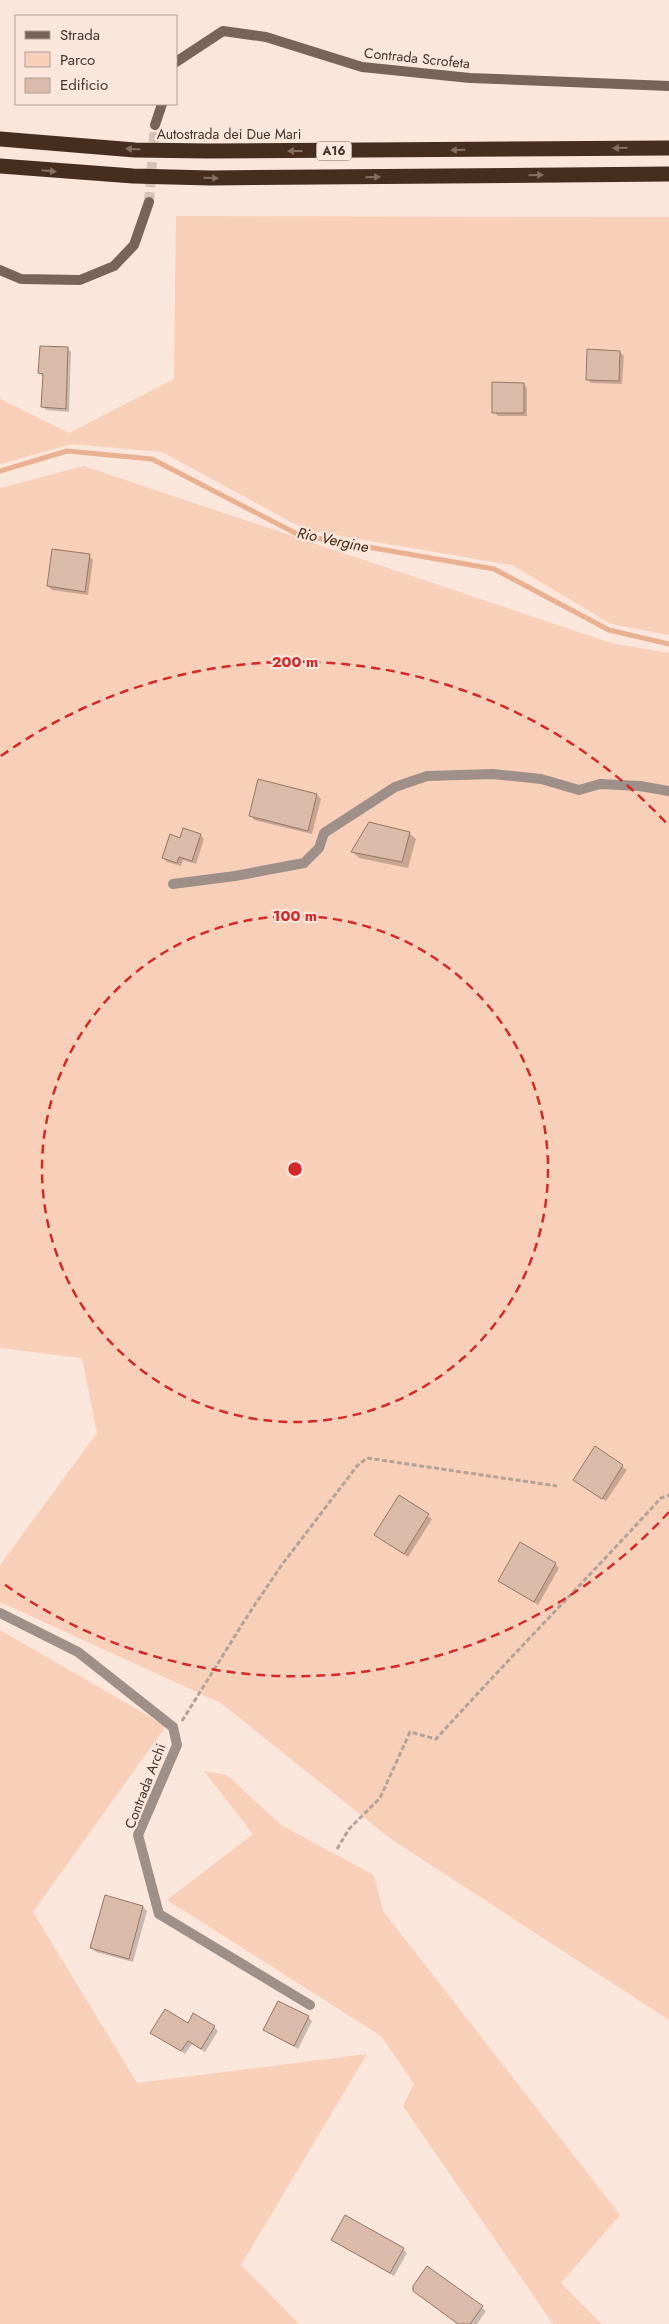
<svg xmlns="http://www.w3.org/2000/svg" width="669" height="2324" font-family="Jost,sans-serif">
<rect width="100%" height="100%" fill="#fbe6db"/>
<path fill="#f8cfb8" d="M176 216 669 217V635L611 624 512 565 306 530 162 452 72 444 0 464V399L69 433 174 379Z
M84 466 611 643 669 653V2020L391 1839 221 1703 0 1602V1565L97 1433 82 1358 0 1348V488Z
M0 1630 166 1726 33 1912 137 2083 367 2054 241 2265 299 2324H0Z
M204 1771 227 1775 281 1825 374 1875 383 1911 620 2215 561 2283 602 2324H553L403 2106 414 2084 381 2036 167 1900 253 1834Z"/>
<path fill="#0003" d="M67 348 71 352 69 412 46 410 42 406 44 378 40 373Z
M620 352 624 356 622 384 591 383 587 379Z
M524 384 527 388V416H498L494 412Z
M89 556 93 560 88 595 52 590 48 586Z
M259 781 317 795 321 799 312 834 254 820 251 816Z
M409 833 416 839 408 868 359 858 353 852Z
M200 835 204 839 196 864 183 860 181 866 167 862 163 858 181 839Z
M595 1448 627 1470 606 1501 579 1484Z
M399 1497 432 1519 408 1557 376 1535Z
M555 1564 559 1568 538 1605 499 1581Z
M106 1897 143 1907 147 1911 133 1962 96 1952 92 1948Z
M308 2017 312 2021 298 2049 264 2030Z
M188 2024 214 2027 218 2031 205 2052 192 2044 185 2054 152 2032Z
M333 2240 403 2249 407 2253 394 2276Z
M427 2267 486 2311 477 2324H459L412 2289Z"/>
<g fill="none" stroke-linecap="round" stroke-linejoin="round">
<path stroke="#e9b192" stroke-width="5" d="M0 471 67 451 152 459 299 535 494 569 609 630 669 644"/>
</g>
<path fill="#dabaa8" stroke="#947666" d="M40 346 68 347 66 409 41 407 43 374 38 373Z
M587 349 620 351 619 381 586 380Z
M492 382 524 383V413H492Z
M52 549 90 554 85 592 47 586Z
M258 779 317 794 308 831 249 816Z
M369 822 410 832 402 862 351 852Z
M183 828 201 834 192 861 179 857 177 863 162 858 170 834 180 838Z
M595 1446 623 1465 602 1499 573 1480Z
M399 1495 429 1514 404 1554 374 1535Z
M520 1542 556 1563 534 1602 498 1581Z
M105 1895 143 1906 129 1959 90 1948Z
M278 2001 309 2016 294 2046 263 2030Z
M165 2009 188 2023 193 2013 215 2026 201 2049 188 2041 181 2051 150 2033Z
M345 2215 404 2248 390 2273 331 2240Z
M427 2266 483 2306 470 2324H458L413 2291V2286Z"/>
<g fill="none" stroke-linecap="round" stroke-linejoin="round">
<path stroke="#d6c2b8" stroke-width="10" stroke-dasharray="10 5" stroke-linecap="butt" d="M149 202 155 125"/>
<path stroke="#b4a298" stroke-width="3" stroke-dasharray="5 2.5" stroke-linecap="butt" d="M182 1721 248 1615 281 1566 357 1466 367 1458 557 1486
M337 1849 349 1829 380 1798 410 1732 436 1739C510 1657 587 1579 661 1498L669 1495"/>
<path stroke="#9e9088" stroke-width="10" d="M173 884 235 876 304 863 319 848 324 833 395 787 427 776 493 774 541 779 579 790 600 784 640 786 669 791
M0 1613 78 1652 173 1727 177 1745 138 1835 159 1914 310 2005"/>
<path stroke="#786459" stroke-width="10" d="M176 62 223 31 266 37 362 67 470 78 669 86
M155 125 162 104
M0 270 21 279 80 280 114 266 134 245 149 202"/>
<path stroke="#462d1e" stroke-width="15" d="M0 139 135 150 209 151 669 148
M0 166 133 176 210 178 669 174"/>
</g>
<defs><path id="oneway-solid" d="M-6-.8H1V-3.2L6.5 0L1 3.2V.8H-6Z" transform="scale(1.25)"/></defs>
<g fill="#856e60">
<use href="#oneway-solid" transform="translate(620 148) rotate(179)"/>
<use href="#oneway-solid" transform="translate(133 149) rotate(-177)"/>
<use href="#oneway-solid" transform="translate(458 150) rotate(179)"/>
<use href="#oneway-solid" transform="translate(295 151) rotate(180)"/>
<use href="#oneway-solid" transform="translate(49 171) rotate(5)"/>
<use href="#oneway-solid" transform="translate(536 175) rotate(-1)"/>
<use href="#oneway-solid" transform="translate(373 177) rotate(-1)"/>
<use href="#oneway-solid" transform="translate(211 178) rotate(1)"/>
</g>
<g fill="none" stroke="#d62828" stroke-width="2.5" stroke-dasharray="9 6">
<circle cx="295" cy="1169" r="253"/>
<path d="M669 1512A507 507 0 0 1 1 1582M1 756A507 507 0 0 1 669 826"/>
</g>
<g text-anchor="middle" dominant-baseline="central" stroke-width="4.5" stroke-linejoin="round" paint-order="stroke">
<rect fill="#fbe6db" stroke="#796961" stroke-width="1" x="316.5" y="141.5" width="35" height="19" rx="4"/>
<g font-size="12" font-weight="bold" fill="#41342d">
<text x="334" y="151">A16</text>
</g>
<g font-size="14" fill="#41342d" stroke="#fbe6db">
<text transform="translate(417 58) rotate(6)">Contrada Scrofeta</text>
<text x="229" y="134">Autostrada dei Due Mari</text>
<text transform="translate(145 1786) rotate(-69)">Contrada Archi</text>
</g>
<g font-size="15" font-style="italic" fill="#46220b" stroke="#fbe6db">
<text transform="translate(333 540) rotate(12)">Rio Vergine</text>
</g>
</g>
<circle cx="295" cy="1169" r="8" fill="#d62828" stroke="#fbe6db" stroke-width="2.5"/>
<g font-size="15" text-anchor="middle" font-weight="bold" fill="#d62828" stroke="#fbe6db" stroke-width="4.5" stroke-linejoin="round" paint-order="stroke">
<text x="295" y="667">200 m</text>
<text x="295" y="921">100 m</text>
</g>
<rect x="15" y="15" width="162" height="90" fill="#fbe6db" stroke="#b19f95"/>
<rect x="25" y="31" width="25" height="8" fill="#786459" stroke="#b19f95"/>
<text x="60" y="40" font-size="15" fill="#41342d">Strada</text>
<rect x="25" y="52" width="25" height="15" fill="#f8cfb8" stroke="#b19f95"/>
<text x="60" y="65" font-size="15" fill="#41342d">Parco</text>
<rect x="25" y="78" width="25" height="15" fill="#dabaa8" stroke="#b19f95"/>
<text x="60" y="90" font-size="15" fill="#41342d">Edificio</text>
</svg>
